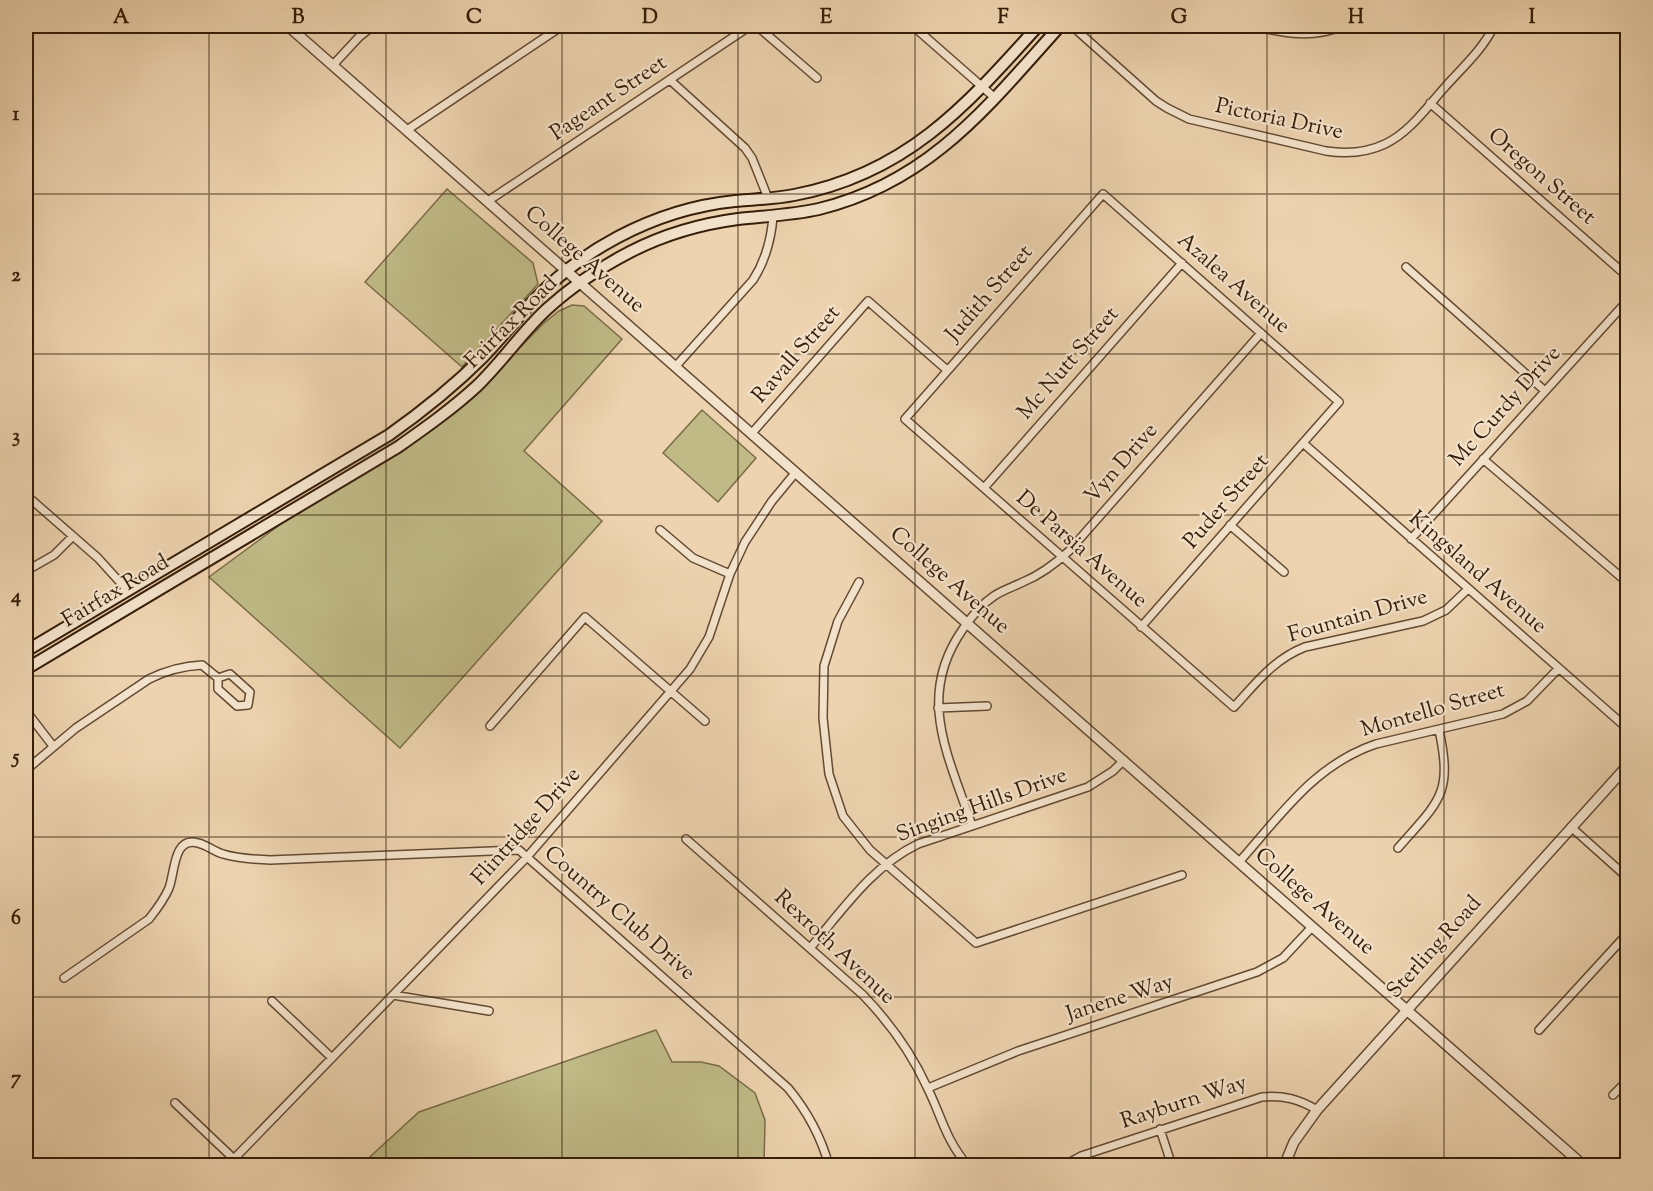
<svg xmlns="http://www.w3.org/2000/svg" width="1653" height="1191" font-family="'Sorts Mill Goudy',serif">
<rect width="100%" height="100%" fill="#edd3af"/>
<filter id="stains"><feTurbulence type="fractalNoise" baseFrequency=".00333" numOctaves="4"/><feColorMatrix values="0 0 0 0 .2 0 0 0 0 .09 0 0 0 0 .02 0 0 0 .5 -.17"/></filter>
<radialGradient id="worn" r=".72"><stop offset=".6" stop-color="#630" stop-opacity="0"/><stop offset="1" stop-color="#630" stop-opacity=".3"/></radialGradient>
<path fill="#bfba86" stroke="#7a6c46" stroke-width="1.5" d="M447 189 533 263 538 284 462 367 365 282Z
M572 305 584 306 622 339 524 451 602 521 400 748 209 577 281 524 476 392 544 323 559 311Z
M702 410 756 458 718 502 663 453Z
M656 1030 672 1062H701L719 1066 755 1093 765 1120 764 1165H361L419 1112Z"/>
<g fill="none" stroke-linecap="round" stroke-linejoin="round">
<defs>
<path id="minor" d="M757 26 817 78
M913 26 995 98
M1072 26 1156 101 1167 108 1189 119 1326 151C1346 154 1366 153 1385 144 1410 132 1427 107 1445 87 1463 67 1483 49 1494 26
M1252 26C1285 33 1311 39 1343 26
M333 65 359 37 373 26
M670 80 745 148 752 158 768 198
M1430 103 1628 277
M407 130 562 26
M488 201 750 26
M1406 267 1545 391
M676 366 753 280C766 260 771 240 773 217
M752 433 868 301 947 370
M1303 443 1628 729
M1483 459 1628 583
M984 488 1182 263
M26 495 98 558 127 590
M1230 525 1284 572
M660 530 693 558 730 574
M1411 539 1628 300
M26 571 54 555 73 536
M859 582 838 621 824 666 823 718 829 774 843 816 870 850 976 943 1182 875
M1141 627 1339 402 1103 194 905 419 1234 707C1256 683 1274 659 1305 647L1423 621 1446 610 1468 589
M230 674 250 692 248 705 237 706 218 689V678Z
M938 708 987 706
M26 711 53 746
M490 726 585 617 705 721
M26 770 76 728 149 679C167 670 183 666 202 665L218 678
M972 826C949 756 915 697 963 629 971 617 982 604 994 596 1003 590 1013 587 1023 582 1040 575 1055 564 1069 551L1261 333
M1571 827 1628 878
M686 839 863 995C889 1022 911 1052 927 1087 942 1117 945 1139 968 1166
M1398 848C1439 801 1453 795 1439 730
M1239 862C1281 815 1314 765 1376 744L1503 714 1527 701 1558 669
M810 948C842 911 872 866 918 844L1088 787 1113 771 1124 760
M64 978 149 919C157 909 164 900 169 888 175 873 173 836 198 843 207 845 215 852 223 854 239 859 254 859 270 860L519 850 788 1088C807 1111 821 1136 829 1166
M393 995 489 1011
M272 1001 332 1058
M1539 1030 1628 933
M928 1088 1018 1051 1257 972 1283 958 1312 927
M1613 1095 1628 1080
M175 1103 234 1159
M1160 1129 1172 1166
M227 1166 527 857 690 669 709 637 730 574 745 542 772 501 796 472
M1063 1166 1081 1156 1262 1097C1283 1095 1299 1099 1317 1110"/>
<path id="tertiary" d="M288 26 1584 1166
M1284 1166 1294 1142 1317 1110 1628 765"/>
<path id="secondary" d="M26 651 389 435C423 411 454 386 483 357 501 338 517 318 535 299 559 274 588 253 618 237 654 218 695 205 735 201 754 199 774 199 794 195 906 174 966 106 1038 26
M26 669 398 447C425 428 452 409 477 386 502 362 522 332 547 309 571 287 601 267 630 252 663 235 700 224 738 219 765 216 792 215 819 209 930 182 988 106 1060 26"/>
</defs>
<use href="#minor" stroke="#634a31" stroke-width="10"/>
<use href="#tertiary" stroke="#634a31" stroke-width="12"/>
<use href="#secondary" stroke="#351d07" stroke-width="14"/>
<use href="#minor" stroke="#f3e2cb" stroke-width="7"/>
<use href="#tertiary" stroke="#f3e2cb" stroke-width="9"/>
<use href="#secondary" stroke="#f3e2cb" stroke-width="10"/>
</g>
<path fill="none" stroke="#351d07" stroke-width="1.5" stroke-opacity="0.55" d="M209 26V1166M386 26V1166M562 26V1166M738 26V1166M915 26V1166M1091 26V1166M1267 26V1166M1444 26V1166M26 194H1628M26 354H1628M26 515H1628M26 676H1628M26 837H1628M26 997H1628"/>
<g text-anchor="middle" dominant-baseline="central" stroke-width="4.5" stroke-linejoin="round" paint-order="stroke">
<g font-size="22" fill="#351d07" stroke="#f3e2cb">
<text transform="translate(609 99) rotate(-34)">Pageant Street</text>
<text transform="translate(1279 120) rotate(12)">Pictoria Drive</text>
<text transform="translate(1541 177) rotate(41)">Oregon Street</text>
<text transform="translate(584 260) rotate(41)">College Avenue</text>
<text transform="translate(1233 284) rotate(41)">Azalea Avenue</text>
<text transform="translate(990 294) rotate(-49)">Judith Street</text>
<text transform="translate(512 323) rotate(-45)">Fairfax Road</text>
<text transform="translate(797 355) rotate(-49)">Ravall Street</text>
<text transform="translate(1069 364) rotate(-49)">Mc Nutt Street</text>
<text transform="translate(1506 407) rotate(-48)">Mc Curdy Drive</text>
<text transform="translate(1122 464) rotate(-49)">Vyn Drive</text>
<text transform="translate(1227 502) rotate(-49)">Puder Street</text>
<text transform="translate(1081 550) rotate(41)">De Parsia Avenue</text>
<text transform="translate(1477 573) rotate(41)">Kingsland Avenue</text>
<text transform="translate(949 581) rotate(41)">College Avenue</text>
<text transform="translate(116 592) rotate(-31)">Fairfax Road</text>
<text transform="translate(1358 617) rotate(-16)">Fountain Drive</text>
<text transform="translate(1433 711) rotate(-16)">Montello Street</text>
<text transform="translate(982 806) rotate(-20)">Singing Hills Drive</text>
<text transform="translate(527 827) rotate(-48)">Flintridge Drive</text>
<text transform="translate(1314 902) rotate(41)">College Avenue</text>
<text transform="translate(619 914) rotate(41)">Country Club Drive</text>
<text transform="translate(834 948) rotate(43)">Rexroth Avenue</text>
<text transform="translate(1435 948) rotate(-48)">Sterling Road</text>
<text transform="translate(1120 999) rotate(-18)">Janene Way</text>
<text transform="translate(1184 1103) rotate(-18)">Rayburn Way</text>
</g>
</g>
<rect width="1653" height="1191" fill="none" stroke="#edd3af" stroke-width="66"/>
<rect x="33" y="33" width="1587" height="1125" fill="none" stroke="#351d07" stroke-width="2"/>
<g font-size="20" text-anchor="middle" font-weight="bold" fill="#351d07">
<text x="121" y="23">A</text>
<text x="298" y="23">B</text>
<text x="474" y="23">C</text>
<text x="650" y="23">D</text>
<text x="826" y="23">E</text>
<text x="1003" y="23">F</text>
<text x="1179" y="23">G</text>
<text x="1356" y="23">H</text>
<text x="1532" y="23">I</text>
<text x="16" y="120">1</text>
<text x="16" y="281">2</text>
<text x="16" y="442">3</text>
<text x="16" y="602">4</text>
<text x="16" y="763">5</text>
<text x="16" y="924">6</text>
<text x="16" y="1084">7</text>
</g>
<rect width="100%" height="100%" filter="url(#stains)"/>
<rect width="100%" height="100%" fill="url(#worn)"/>
</svg>
